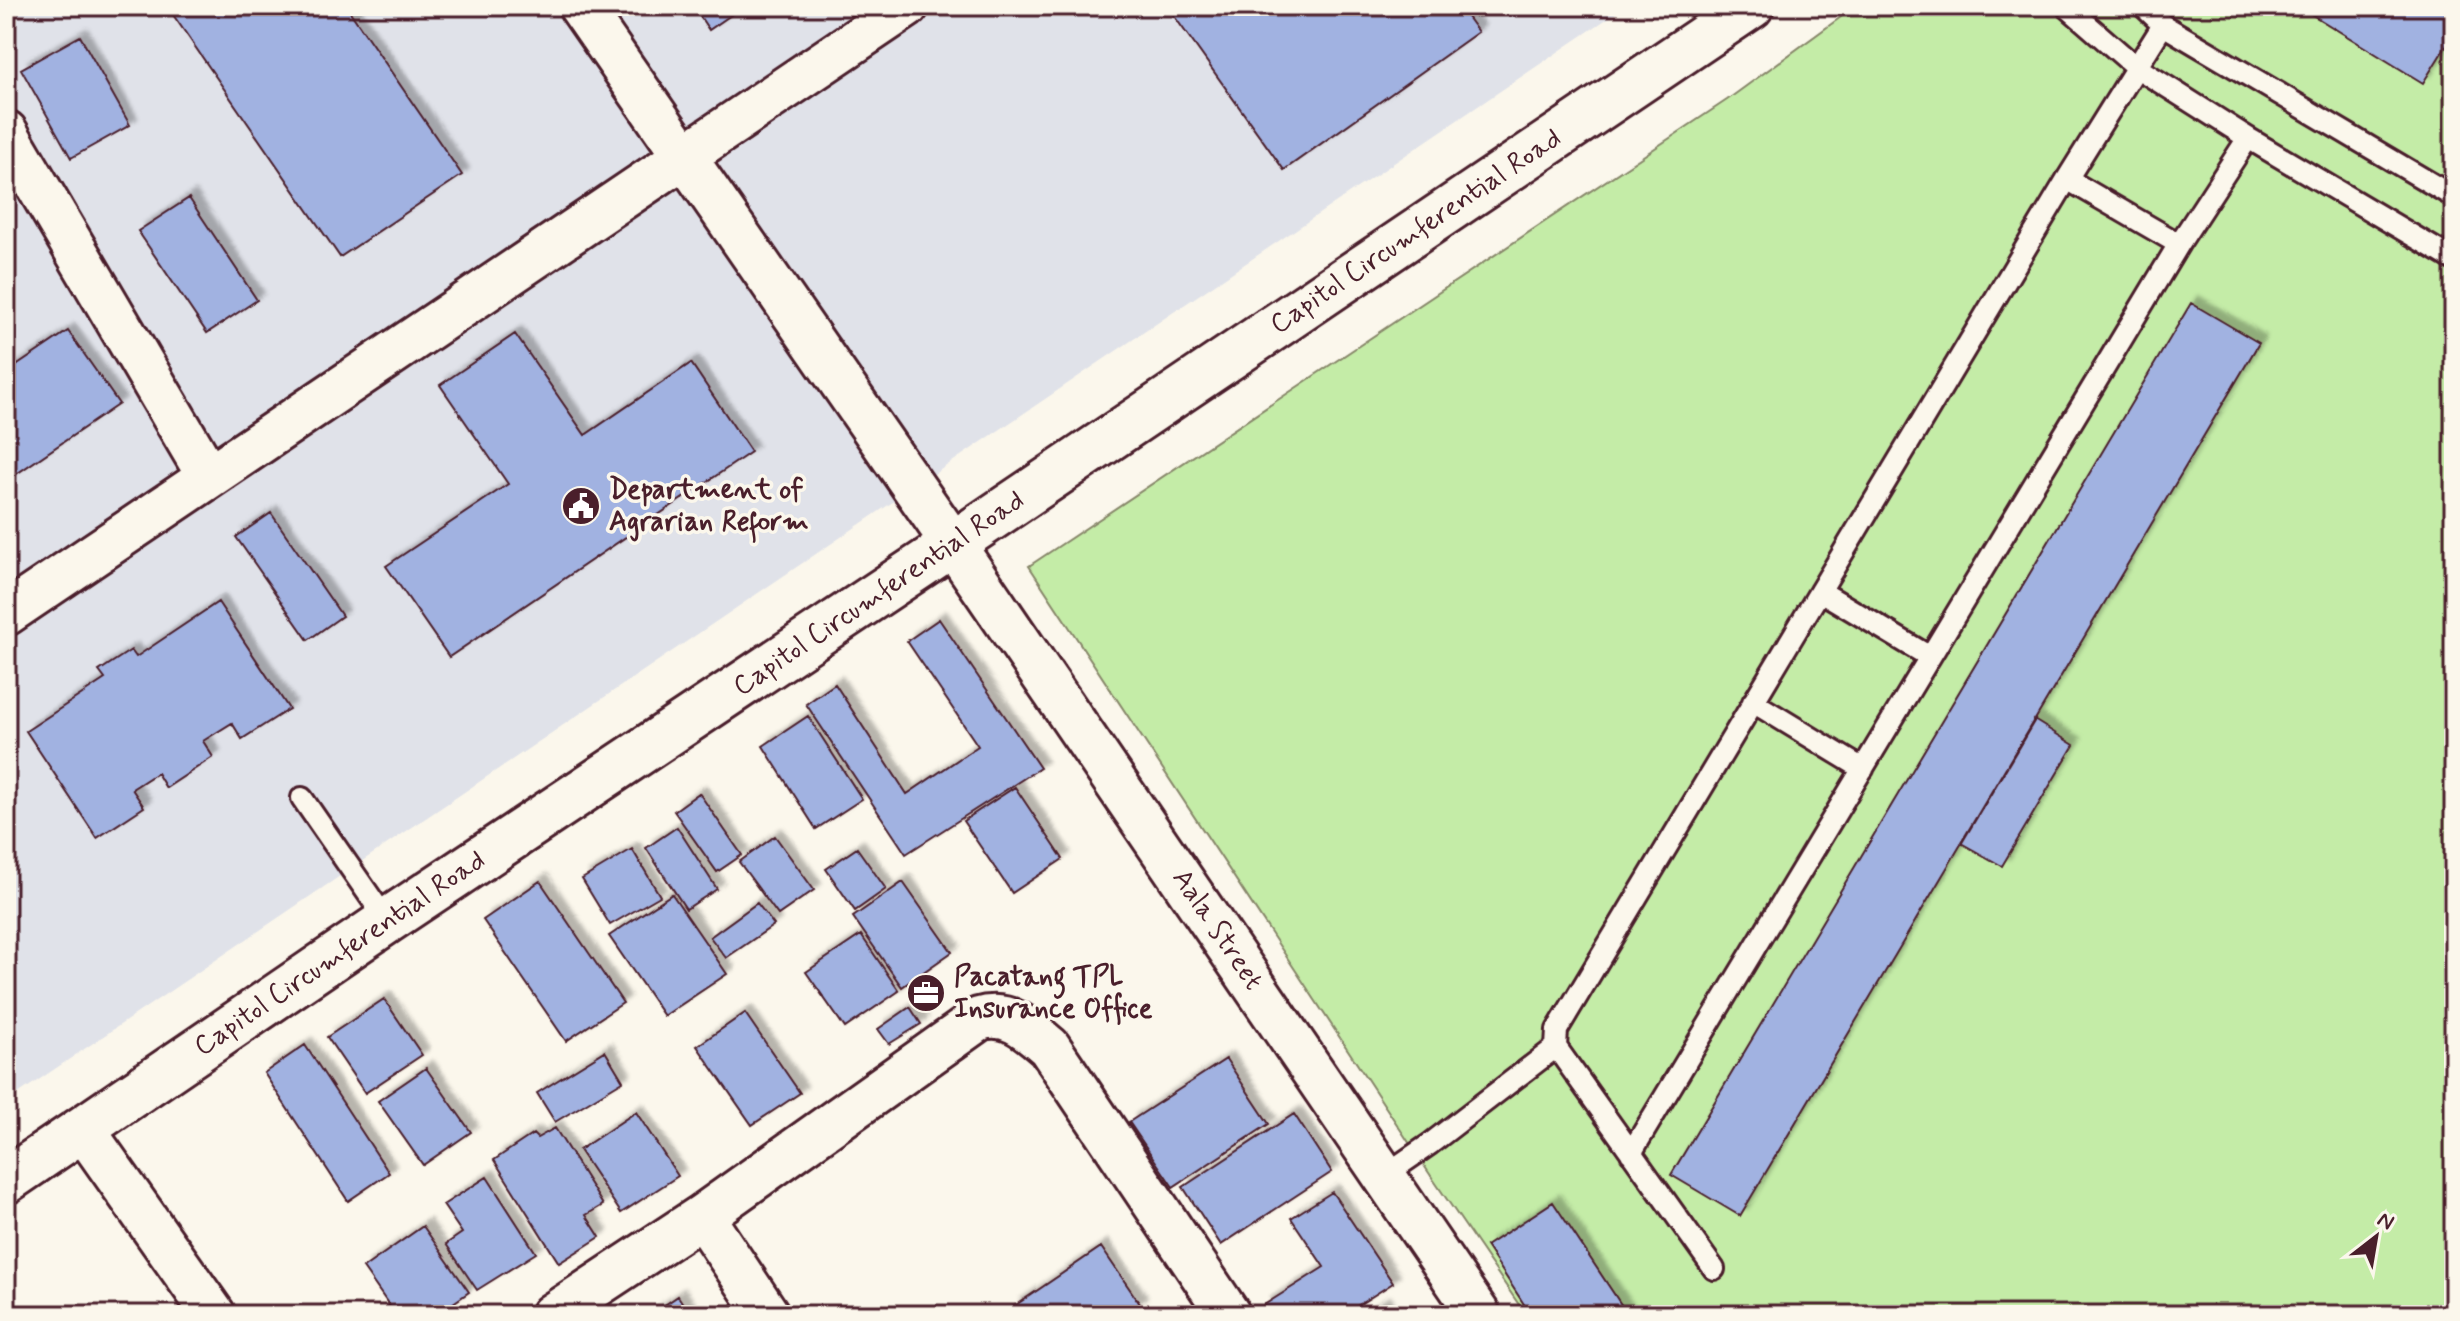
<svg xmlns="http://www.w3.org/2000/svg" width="2460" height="1321" font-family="Mynerve,sans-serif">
<defs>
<filter id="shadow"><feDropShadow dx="7" dy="-7" stdDeviation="2" flood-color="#0004"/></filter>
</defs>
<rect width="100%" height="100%" fill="#fbf7ec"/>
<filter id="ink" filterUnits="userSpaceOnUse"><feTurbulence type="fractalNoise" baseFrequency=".0125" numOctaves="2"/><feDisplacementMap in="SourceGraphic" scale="16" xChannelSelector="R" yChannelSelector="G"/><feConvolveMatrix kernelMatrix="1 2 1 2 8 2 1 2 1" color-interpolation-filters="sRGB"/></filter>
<g filter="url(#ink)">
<path fill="#e0e2e9" d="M6 6H1626L6 1102Z"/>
<path fill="#c4eca7" stroke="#878669" stroke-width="2" d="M1856 6H2454V1315H1526L1433 1179 1029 566 1727 100Z"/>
<path fill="#a1b2e1" stroke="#4a1f2b" stroke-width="2" filter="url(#shadow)" d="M167 6H346L462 175 340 257Z
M693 6H744L709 30Z
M1167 6H1459L1478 32 1284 170Z
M2298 6H2454V33L2423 83Z
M80 36 130 125 71 158 21 69Z
M189 198 257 300 207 333 138 231Z
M2191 303 2259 343 1740 1216 1671 1175Z
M68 331 119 404 6 481V373Z
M515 334 585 435 691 363 751 452 449 657 386 566 508 484 440 385Z
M271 513 342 616 308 640 236 537Z
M218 602 289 709 242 739 232 723 203 741 213 757 166 788 157 773 132 789 144 807 97 838 26 731 105 679 99 671 131 650 136 657Z
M939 619 1040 768 906 854 806 704 835 684 907 794 978 746 907 641Z
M808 716 862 799 816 829 763 746Z
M2034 720 2074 745 2002 866 1961 843Z
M1015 787 1063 859 1012 893 963 821Z
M699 793 742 855 717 872 674 811Z
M677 827 717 889 686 909 646 848Z
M775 836 814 890 778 915 739 862Z
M857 848 886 889 855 911 826 869Z
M632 849 660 896 610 925 582 879Z
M540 881 623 1003 566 1041 483 920Z
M903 882 952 952 902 987 853 917Z
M672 894 727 974 664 1016 609 936Z
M757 903 774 925 726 958 710 937Z
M861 935 899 991 845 1028 806 972Z
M384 999 422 1055 365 1093 327 1037Z
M910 1007 921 1024 889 1044 878 1029Z
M745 1013 800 1093 752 1125 697 1046Z
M305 1045 389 1173 348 1201 264 1073Z
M605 1051 623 1081 555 1122 537 1093Z
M1226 1059 1269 1124 1173 1187 1129 1122Z
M426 1068 471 1132 423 1165 378 1101Z
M636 1112 678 1176 621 1213 579 1150Z
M1294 1114 1332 1172 1221 1245 1183 1187Z
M555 1128 603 1205 586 1215 600 1237 559 1263 494 1160 533 1134 537 1138Z
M487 1177 536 1253 477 1290 446 1244 462 1233 443 1205Z
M1332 1192 1393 1283 1343 1315H1271L1264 1305 1324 1267 1291 1218Z
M1553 1202 1628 1315H1531L1486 1246Z
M423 1226 469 1292 436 1315H396L363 1268Z
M1101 1247 1140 1304 1125 1315H1019L1013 1307Z
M678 1296 690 1315H650Z
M1383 1304 1390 1315H1365Z"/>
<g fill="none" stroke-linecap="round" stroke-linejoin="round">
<defs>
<path id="lane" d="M2066 6 2136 67 2248 138 2454 260
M2143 6 2163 25 2454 197
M2067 179 2179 244
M1820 591 1930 657
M1753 702 1863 769
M302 798 387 921
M1556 1047 1714 1269
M1631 1153 2179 244 2248 138
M1385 1175 1430 1144 1556 1047 1557 1030 2067 179 2163 25"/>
<path id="street" d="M580 6 953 544 1479 1315
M6 132 209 477
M6 614 907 6
M83 1129 214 1315
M702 1216 768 1315
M552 1315 702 1216 979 1019C1008 1010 1028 1029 1049 1047L1229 1315"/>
<path id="secondary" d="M6 1181 387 921 953 544 1751 6"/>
</defs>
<use href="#lane" stroke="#4a1f2b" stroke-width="26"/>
<use href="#street" stroke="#4a1f2b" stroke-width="48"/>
<use href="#secondary" stroke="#4a1f2b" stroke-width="50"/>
<use href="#lane" stroke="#fbf7ec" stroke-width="20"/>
<use href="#street" stroke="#fbf7ec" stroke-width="42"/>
<use href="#secondary" stroke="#fbf7ec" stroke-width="44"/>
</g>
</g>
<defs>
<symbol id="civic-disc" viewBox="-11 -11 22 22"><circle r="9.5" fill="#4a1f2b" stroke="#fbf7ec"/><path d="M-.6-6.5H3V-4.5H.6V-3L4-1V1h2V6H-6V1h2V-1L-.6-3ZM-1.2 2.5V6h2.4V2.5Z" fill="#fff"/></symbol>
<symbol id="office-disc" viewBox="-11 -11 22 22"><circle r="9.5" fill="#4a1f2b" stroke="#fbf7ec"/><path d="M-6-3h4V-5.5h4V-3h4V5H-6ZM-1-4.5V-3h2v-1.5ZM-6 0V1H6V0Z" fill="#fff"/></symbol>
</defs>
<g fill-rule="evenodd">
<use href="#civic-disc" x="559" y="484" width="44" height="44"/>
<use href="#office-disc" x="904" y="971" width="44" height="44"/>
</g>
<g text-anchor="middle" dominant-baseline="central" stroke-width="7" stroke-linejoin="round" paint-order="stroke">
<g font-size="28" fill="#4a1f2b" stroke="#fbf7ec">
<text transform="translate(1416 232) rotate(-34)">Capitol Circumferential Road</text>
<text transform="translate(879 594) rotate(-34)">Capitol Circumferential Road</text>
<text transform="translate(1217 930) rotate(56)">Aala Street</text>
<text transform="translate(340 954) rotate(-34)">Capitol Circumferential Road</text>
</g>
<g font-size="28" font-weight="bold" fill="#4a1f2b" stroke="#fbf7ec" text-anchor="start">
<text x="609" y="490">Department of<tspan x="609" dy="32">Agrarian Reform</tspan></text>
<text x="954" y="977">Pacatang TPL<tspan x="954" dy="32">Insurance Office</tspan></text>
</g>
</g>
<rect width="2460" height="1321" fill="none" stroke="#fbf7ec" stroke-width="32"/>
<rect x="16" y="16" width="2428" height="1289" fill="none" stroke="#4a1f2b" stroke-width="3" filter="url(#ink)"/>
<g transform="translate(2376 1237) rotate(31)" stroke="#fbf7ec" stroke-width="6" paint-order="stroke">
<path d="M0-6L14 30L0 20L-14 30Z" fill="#4a1f2b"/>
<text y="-12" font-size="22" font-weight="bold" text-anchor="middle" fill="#4a1f2b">N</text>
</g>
</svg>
